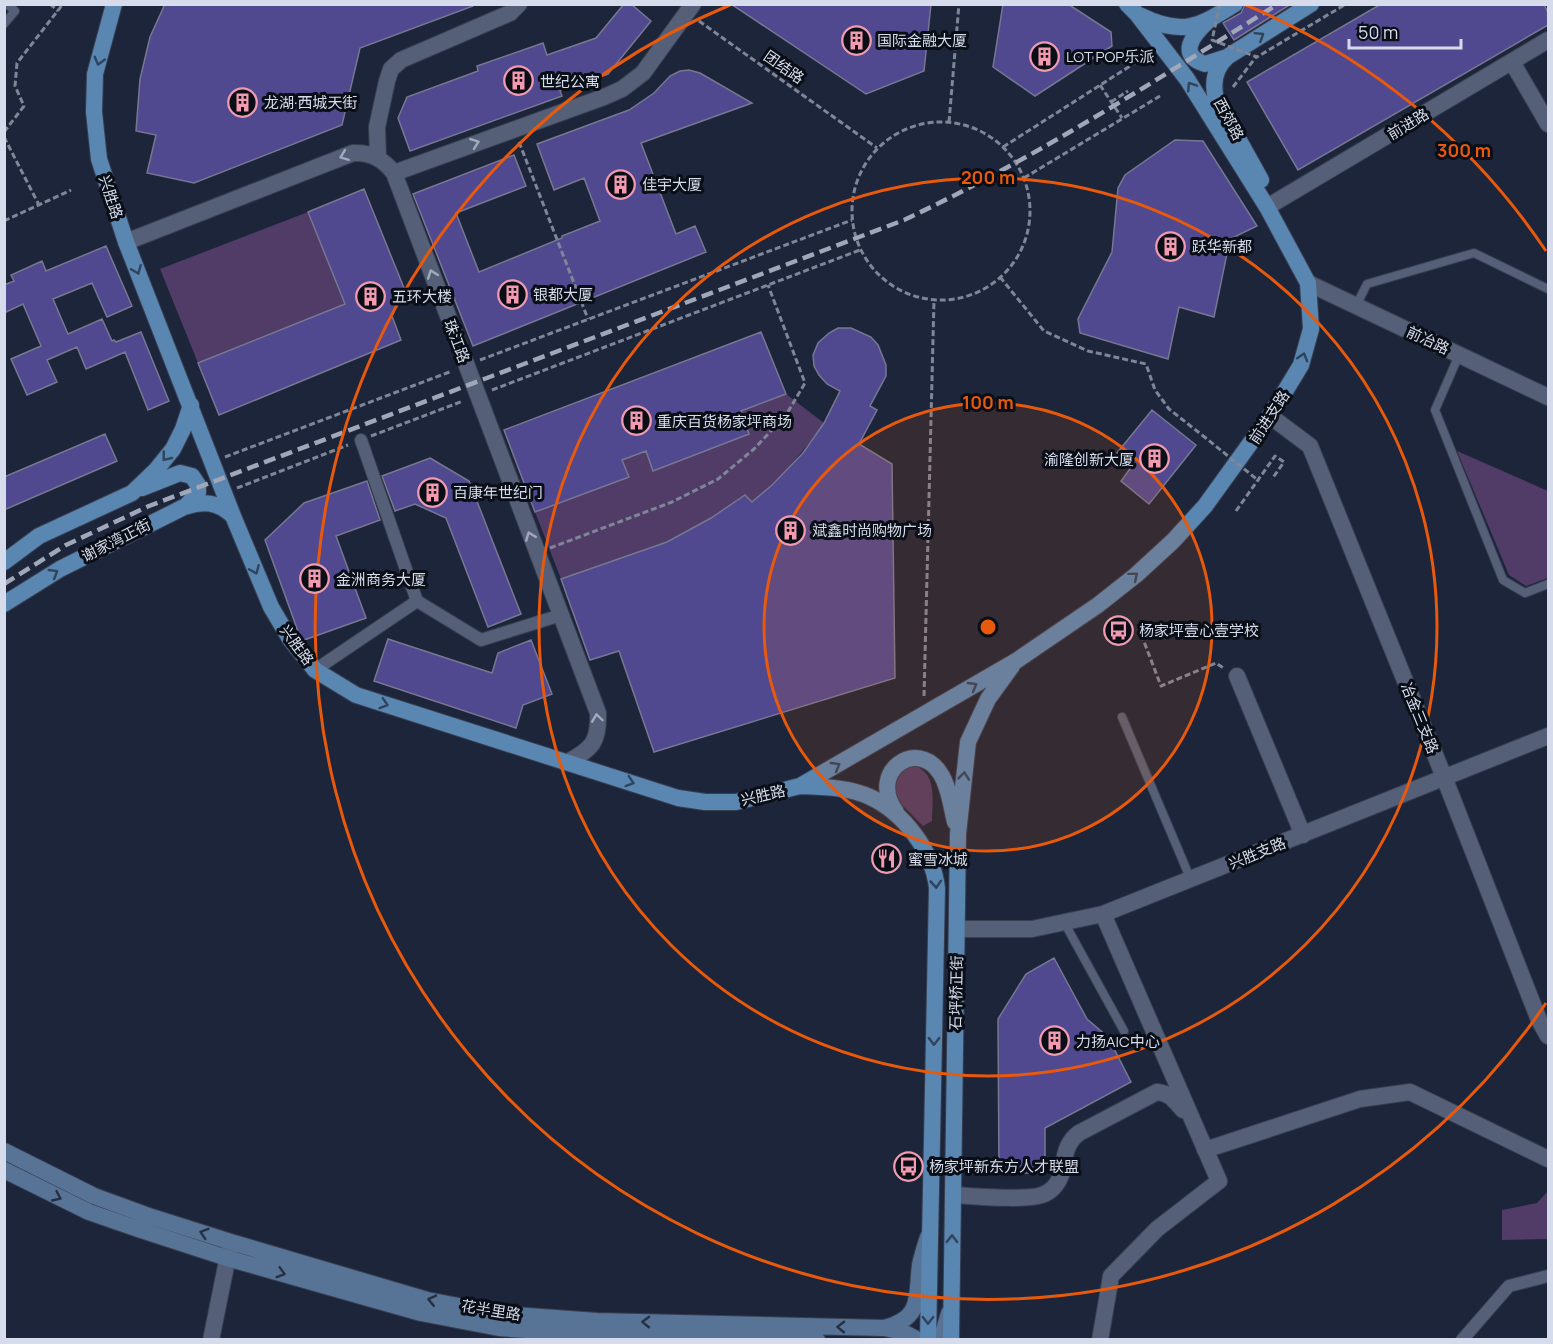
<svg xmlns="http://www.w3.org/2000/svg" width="1553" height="1344" font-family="Manrope,'Noto Sans SC',sans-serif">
<rect width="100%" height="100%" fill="#1c253a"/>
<path fill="#503c66" d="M308 212 345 304 198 363 160 269Z
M786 394 824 423C803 452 780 479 752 502L744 495 711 518 667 542 561 579 535 512 628 477 622 460 646 451 654 470 749 434 741 411Z
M1457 451 1548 491V578L1526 586 1509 575Z
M915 766C938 774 932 802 932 821L923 826 896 799 892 787 903 768Z
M1548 1191V1239L1502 1240V1210L1537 1203Z"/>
<path fill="#504990" stroke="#777792" stroke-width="1.5" d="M165 4H473V6L360 48 342 125 194 183 147 173 156 135 136 131 140 79 150 37Z
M624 4H631L651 21 608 74 560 91 562 96 410 151 398 118 407 97 478 71 477 66 543 43 547 55 596 38Z
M731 4H931L924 71 866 94Z
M1003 4H1068L1111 32 1112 46 1035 96 993 67Z
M1245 4H1291L1234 40 1223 23 1241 13Z
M1381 4H1544L1548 13V25L1298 170 1247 82Z
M689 70 700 73 752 103 641 143 676 234 695 226 706 252 473 346 413 194 514 155 526 186 456 213 479 272 562 238V236L600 221 584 178 554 190 537 144 629 110 654 93 670 76 680 71Z
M1175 140 1203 141 1257 226 1230 239 1214 317 1179 307 1168 359 1080 333 1078 319 1112 252 1118 188 1125 175Z
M364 189 404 288 392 316 401 340 219 415 198 363 345 304 308 212Z
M106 246 132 306 107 317 92 283 53 299 68 334 102 319 112 341 114 340 116 342 141 332 169 401 148 410 125 352 86 369 77 347 47 360 57 382 27 395 11 359 41 346 23 304 4 313V285L14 281 11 275 42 261 46 271Z
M838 328H851L871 337 878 345 886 365V376L870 406 877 410 859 444 892 464 895 678 654 752 619 651 590 660 561 579 667 542 711 518 745 495 752 502 772 485 803 453 824 423 840 391 827 384 819 375 814 366 813 355 818 343 829 333Z
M761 332 786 394 741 411 749 434 653 471 646 451 622 460 629 477 535 512 504 430Z
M1152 410 1196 445 1149 504 1121 481 1132 466 1117 453Z
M105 434 117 461 4 510V477Z
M430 458 469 481 521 614 488 627 446 518 415 504 395 511 382 476Z
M367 481 380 520 336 536 366 618 304 640 299 634 265 540 304 503Z
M388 639 492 673 498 653 531 640 552 694 523 705 516 728 374 681Z
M1054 958 1087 1019 1108 1037 1131 1082 1045 1128V1173H999L998 1019 1026 974Z"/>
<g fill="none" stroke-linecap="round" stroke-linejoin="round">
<defs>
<path id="service" d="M4 24 15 11 7 4
M1356 306 1367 284 1474 253 1548 289
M1459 355 1435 410 1503 580 1525 593 1548 584
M1122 717 1191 880
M1064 922 1124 1031"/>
<path id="pedestrian" d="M361 440 417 601 481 640 561 615
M315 670 417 601
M1462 1340 1509 1286 1548 1276"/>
<path id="minor" d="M378 158 377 127 387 81 391 69 401 60 510 13 519 4
M126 242 353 153C371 152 383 159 394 173
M1270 416 1310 446 1444 777 1539 1020 1548 1036
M1237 676 1303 835
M568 762C592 749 599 742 598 713L394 173 604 97 622 89 643 73 693 4
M957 929H1032L1103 914 1548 736
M1205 1150 1360 1099 1410 1092 1548 1159
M953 1195C974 1196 1024 1201 1042 1195 1051 1192 1058 1184 1061 1175 1065 1159 1064 1144 1079 1133L1157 1092C1170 1093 1175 1101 1183 1110
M211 1340 230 1246
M1100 1340 1111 1276 1157 1229 1219 1181 1103 914"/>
<path id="tertiary" d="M1512 62 1548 124
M1267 207 1548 40
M1308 283 1548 397"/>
<path id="secondary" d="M4 1151 94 1196 146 1215 231 1242 427 1300 501 1314 597 1321 884 1328C923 1318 916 1297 920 1265 922 1256 925 1246 928 1237
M4 1170 89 1212 138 1229 227 1258 421 1313 499 1328 596 1335 817 1340
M884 1328 903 1332 918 1340
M938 1340 944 1330 949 1313"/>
<path id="primary" d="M114 4 95 74 94 112 99 159 126 242 233 516 271 607 290 639 315 670 356 695 678 798 705 802H736L800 786 1016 661 1098 605 1136 575 1173 541 1205 506 1270 416 1301 365 1311 329 1308 283 1267 207 1187 79 1137 14 1127 4
M1139 15C1182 36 1197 28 1235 4
M1207 22C1193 35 1177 55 1205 64L1227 57
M1261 180 1216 99C1212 83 1215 68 1227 57L1311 4
M142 488 180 473 192 476 198 485V493L185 507
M4 562 39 536 132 493 156 470 173 449 183 429 191 405
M4 604 60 569 184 507C204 501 217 501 233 516
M800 786C823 787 849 787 870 797 903 812 933 851 937 888L928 1340
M896 812C867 772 917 737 940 773 949 786 951 806 955 822
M951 1340 958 834 968 742 988 699 1012 666"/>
</defs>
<use href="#service" stroke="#383f51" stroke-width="10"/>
<use href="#pedestrian" stroke="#383f51" stroke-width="14"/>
<use href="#minor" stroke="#383f51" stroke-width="18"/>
<use href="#tertiary" stroke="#383f51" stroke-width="18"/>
<use href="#secondary" stroke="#383f51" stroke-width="18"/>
<use href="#primary" stroke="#383f51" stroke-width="18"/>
<path stroke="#7e8698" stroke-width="3" stroke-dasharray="6 3" stroke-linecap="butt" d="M50 4 58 11
M1378 4 1379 6
M699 21 877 148
M1100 85 1122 118
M1233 87 1256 57
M1111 102 1128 91
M949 122 959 4
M852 211a89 89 0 1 1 178 0a89 89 0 1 1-178 0Z
M4 132 24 106 15 86 17 63 63 4
M4 137 39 205
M519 142 588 319
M1003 147 1138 61
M1024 178 1160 96
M4 221 71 190
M1000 277 1044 331 1088 351 1146 364 1155 390 1169 409 1202 435
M480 360 852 220
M492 390 860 250
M371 436 463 401
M225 457 452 371
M237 488 348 445
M1236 511 1275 456 1284 462 1272 479
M550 548 672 502 718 479 754 449 786 415 805 383 768 285
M1138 626 1161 686 1216 663 1225 669
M924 696 934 300"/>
<use href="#service" stroke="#556078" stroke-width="8"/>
<use href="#pedestrian" stroke="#556078" stroke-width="12"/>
<use href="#minor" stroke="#556078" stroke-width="16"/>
<use href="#tertiary" stroke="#556078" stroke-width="16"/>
<use href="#secondary" stroke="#577395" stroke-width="16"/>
<use href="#primary" stroke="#5a86b2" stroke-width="16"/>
<path stroke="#a0a7b8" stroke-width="4.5" stroke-dasharray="12 6" stroke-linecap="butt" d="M4 584 66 545 149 506 904 220C1034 159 1156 80 1278 4"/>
<path stroke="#7e8698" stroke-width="3" stroke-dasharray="6 3" stroke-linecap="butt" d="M1220 4 1212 40 1257 57 1346 4
M1202 435 1259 481"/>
</g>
<defs><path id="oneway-chevron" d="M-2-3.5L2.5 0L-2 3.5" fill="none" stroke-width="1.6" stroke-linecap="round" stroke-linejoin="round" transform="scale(1.5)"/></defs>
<g stroke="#2e445d">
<use href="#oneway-chevron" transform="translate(1260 36) rotate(-32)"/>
<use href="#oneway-chevron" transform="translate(99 61) rotate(105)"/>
<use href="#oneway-chevron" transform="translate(1191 86) rotate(-123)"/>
<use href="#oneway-chevron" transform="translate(137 270) rotate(68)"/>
<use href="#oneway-chevron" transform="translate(1303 357) rotate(-73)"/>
<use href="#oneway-chevron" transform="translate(166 457) rotate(129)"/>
<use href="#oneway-chevron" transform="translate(255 570) rotate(67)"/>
<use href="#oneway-chevron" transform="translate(54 573) rotate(-31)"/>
<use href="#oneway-chevron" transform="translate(1134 576) rotate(-40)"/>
<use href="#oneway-chevron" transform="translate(973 686) rotate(-30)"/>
<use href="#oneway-chevron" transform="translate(384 704) rotate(18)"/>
<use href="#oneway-chevron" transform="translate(836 766) rotate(-30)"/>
<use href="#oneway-chevron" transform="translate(964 776) rotate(-84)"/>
<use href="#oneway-chevron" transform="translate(630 782) rotate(18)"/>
<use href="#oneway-chevron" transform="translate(936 884) rotate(86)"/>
<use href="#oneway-chevron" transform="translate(934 1041) rotate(91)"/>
<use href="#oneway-chevron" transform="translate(952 1239) rotate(-89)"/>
<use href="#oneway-chevron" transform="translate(928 1320) rotate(91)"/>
</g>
<g stroke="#a2aabd">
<use href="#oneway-chevron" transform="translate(475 143) rotate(-20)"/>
<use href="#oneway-chevron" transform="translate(344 156) rotate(159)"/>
<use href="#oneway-chevron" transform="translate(432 274) rotate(-110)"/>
<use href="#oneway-chevron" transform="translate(530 536) rotate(-111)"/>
<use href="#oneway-chevron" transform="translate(597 718) rotate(-98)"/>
</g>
<g stroke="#253143">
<use href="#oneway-chevron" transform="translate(57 1197) rotate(25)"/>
<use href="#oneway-chevron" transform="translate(204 1233) rotate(-162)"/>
<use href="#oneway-chevron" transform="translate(281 1273) rotate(16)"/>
<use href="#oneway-chevron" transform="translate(432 1300) rotate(-167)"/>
<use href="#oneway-chevron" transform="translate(646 1322) rotate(-179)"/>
<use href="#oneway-chevron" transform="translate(841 1327) rotate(-179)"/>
</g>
<circle cx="988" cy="627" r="224" fill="#e8590c" fill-opacity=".12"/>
<g fill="none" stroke="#e8590c" stroke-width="3">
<circle cx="988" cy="627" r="224"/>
<circle cx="988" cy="627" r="449"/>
<path d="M1546 1003A673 673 0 1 1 730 5M1246 5A673 673 0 0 1 1546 251"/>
</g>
<defs>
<symbol id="building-ring" viewBox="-11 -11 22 22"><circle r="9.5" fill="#0a0e17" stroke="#f29aaf" stroke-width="1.5"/><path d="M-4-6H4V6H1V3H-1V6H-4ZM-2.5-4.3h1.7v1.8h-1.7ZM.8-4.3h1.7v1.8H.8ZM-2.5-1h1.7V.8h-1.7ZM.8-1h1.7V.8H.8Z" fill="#f29aaf"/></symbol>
<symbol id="bus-ring" viewBox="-11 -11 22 22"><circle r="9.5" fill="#0a0e17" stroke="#f29aaf" stroke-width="1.5"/><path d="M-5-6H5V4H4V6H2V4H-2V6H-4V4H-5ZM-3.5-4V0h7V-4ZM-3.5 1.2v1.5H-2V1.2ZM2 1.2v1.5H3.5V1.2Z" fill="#f29aaf"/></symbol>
<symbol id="restaurant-ring" viewBox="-11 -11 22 22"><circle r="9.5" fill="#0a0e17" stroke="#f29aaf" stroke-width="1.5"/><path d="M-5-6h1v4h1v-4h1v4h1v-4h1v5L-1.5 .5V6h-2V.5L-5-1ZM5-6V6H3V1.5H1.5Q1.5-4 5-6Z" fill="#f29aaf"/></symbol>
</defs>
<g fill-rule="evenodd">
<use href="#building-ring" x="840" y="24" width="33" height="33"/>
<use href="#building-ring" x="1028" y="40" width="33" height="33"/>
<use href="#building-ring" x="502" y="64" width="33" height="33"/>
<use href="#building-ring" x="226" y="86" width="33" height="33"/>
<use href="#building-ring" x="604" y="168" width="33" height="33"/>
<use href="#building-ring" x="1154" y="230" width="33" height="33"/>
<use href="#building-ring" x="496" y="278" width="33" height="33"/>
<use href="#building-ring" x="354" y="280" width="33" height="33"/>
<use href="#building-ring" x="620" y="404" width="33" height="33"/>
<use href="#building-ring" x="1138" y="442" width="33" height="33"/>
<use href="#building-ring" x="416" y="476" width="33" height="33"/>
<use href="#building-ring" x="774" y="514" width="33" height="33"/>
<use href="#building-ring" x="298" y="562" width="33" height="33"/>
<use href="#bus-ring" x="1102" y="614" width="33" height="33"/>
<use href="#restaurant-ring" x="870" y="842" width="33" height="33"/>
<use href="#building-ring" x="1038" y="1024" width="33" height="33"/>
<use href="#bus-ring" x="892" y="1150" width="33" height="33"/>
</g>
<g text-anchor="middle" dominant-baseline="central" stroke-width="6" stroke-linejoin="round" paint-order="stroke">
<g font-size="15" fill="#d6dceb" stroke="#0a0e17" text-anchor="start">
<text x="877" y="40">国际金融大厦</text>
<text x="1066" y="56">LOT POP乐派</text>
<text x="540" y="81">世纪公寓</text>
<text x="264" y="102">龙湖·西城天街</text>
<text x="642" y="184">佳宇大厦</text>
<text x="1192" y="246">跃华新都</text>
<text x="533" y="294">银都大厦</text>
<text x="392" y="296">五环大楼</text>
<text x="657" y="421">重庆百货杨家坪商场</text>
<text x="1134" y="459" text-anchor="end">渝隆创新大厦</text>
<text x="453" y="492">百康年世纪门</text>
<text x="812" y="530">斌鑫时尚购物广场</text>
<text x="336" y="579">金洲商务大厦</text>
<text x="1139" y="630">杨家坪壹心壹学校</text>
<text x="908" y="859">蜜雪冰城</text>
<text x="1076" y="1041">力扬AIC中心</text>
<text x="929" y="1166">杨家坪新东方人才联盟</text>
</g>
<g font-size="15" fill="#d6dceb" stroke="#0a0e17">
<text transform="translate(784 67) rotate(35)">团结路</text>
<text transform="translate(1229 119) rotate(62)">西郊路</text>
<text transform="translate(1408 124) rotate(-31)">前进路</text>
<text transform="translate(111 197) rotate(72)">兴胜路</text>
<text transform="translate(1428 340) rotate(25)">前冶路</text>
<text transform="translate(457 341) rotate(69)">珠江路</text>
<text transform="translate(1269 417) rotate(-57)">前进支路</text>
<text transform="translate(116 540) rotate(-27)">谢家湾正街</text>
<text transform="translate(297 645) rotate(54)">兴胜路</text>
<text transform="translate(1420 718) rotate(68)">冶金三支路</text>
<text transform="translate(763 795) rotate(-13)">兴胜路</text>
<text transform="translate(1257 853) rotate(-22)">兴胜支路</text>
<text transform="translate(956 993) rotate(-89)">石坪桥正街</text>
<text transform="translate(491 1310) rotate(9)">花半里路</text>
</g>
</g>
<circle cx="988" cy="627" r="9" fill="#e8590c" stroke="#0a0e17" stroke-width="3"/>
<g font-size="18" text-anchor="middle" font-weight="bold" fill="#e8590c" stroke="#0a0e17" stroke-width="6" stroke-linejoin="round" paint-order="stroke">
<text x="1464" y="157">300 m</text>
<text x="988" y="184">200 m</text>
<text x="988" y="409">100 m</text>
</g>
<rect width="1553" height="1344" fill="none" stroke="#d6dceb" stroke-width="12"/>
<path d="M1349 39v9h112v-9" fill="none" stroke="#d6dceb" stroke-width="3"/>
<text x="1358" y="39" font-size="18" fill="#d6dceb" stroke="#0a0e17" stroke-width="4.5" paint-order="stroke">50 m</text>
</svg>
